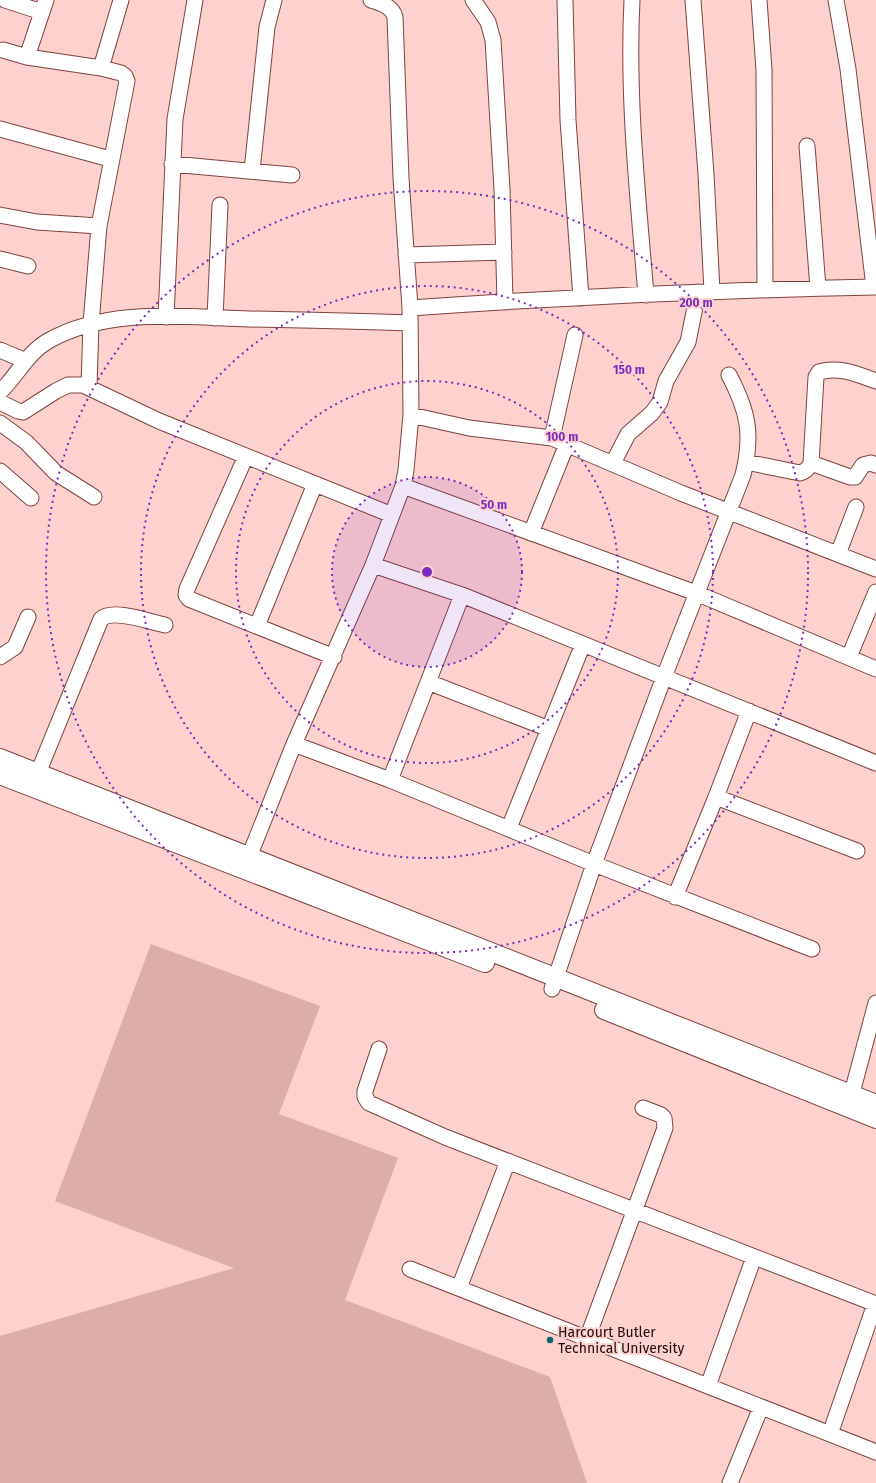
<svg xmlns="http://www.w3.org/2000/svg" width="876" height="1483" font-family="'Fira Sans',sans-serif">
<rect width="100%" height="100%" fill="#fcd1ce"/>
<path fill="#dcadaa" d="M151 944 320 1006 279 1114 398 1158 345 1300 550 1377 587 1483H0V1336L234 1268 55 1201Z"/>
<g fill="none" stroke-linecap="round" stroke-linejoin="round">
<defs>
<path id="minor" d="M5 0 42 12
M473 0 488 22 493 40 502 189 505 301
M565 0 568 120 581 298
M632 0C627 98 638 197 646 295
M693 0 706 174 712 291
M759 0 764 70 765 289
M836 0 848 69 874 287
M3 50 27 57 101 68 121 73 125 76 127 81 99 226 91 324 89 386
M27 57 46 0
M101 68 121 0
M0 129 110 159
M807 146 818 288
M172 164 292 175
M252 171 267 27 274 0
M0 215 37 222 99 226
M406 255 504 252
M0 259 28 266
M410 308C565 297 720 290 876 287
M166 317 175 119 195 0
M215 318 220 205
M0 350 26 361
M0 392C17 376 27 353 48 341 108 307 183 317 249 319 303 320 356 321 410 323
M0 402 18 411 23 412 56 391 68 385H83L159 421 392 515
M411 415 469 428 552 438 681 493 876 569
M0 423 26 442 56 473 94 497
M552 438 575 335
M246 456 187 589 186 595 189 599 334 657
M746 462 800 473C806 471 808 469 811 463L816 377 819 372C839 366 857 374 876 381
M613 463 628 434 652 413 660 402 666 381 688 342 698 292
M811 463 850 477H855L863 465 871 463 876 465
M0 471 31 498
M403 486 696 593 876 669
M531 533 567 444
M838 554 856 507
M373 565 462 595 876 763
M257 626 315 484
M0 657 15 647 28 617
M849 657 876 592
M428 682 549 729
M294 744 390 780 594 864 812 949
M38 773 101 619C113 608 150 622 165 625
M390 780 462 595
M716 797 857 851
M509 828 583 644
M245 867 294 744 373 565 403 486 406 470 411 415 410 308 401 178 395 17C392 6 381 3 371 0
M675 897 716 797 749 711
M552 989 594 864 664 677 743 475C753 434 748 411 729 375
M379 1049 365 1091V1097L369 1103 445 1137 876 1304
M849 1104 876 1003
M410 1269 876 1452
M459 1288 508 1161
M587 1339 665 1128 664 1118 661 1115 643 1108
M708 1386 754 1257
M830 1434 875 1304
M730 1483 761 1407"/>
<path id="tertiary" d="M0 758 876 1104
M0 775 485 963
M604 1010 876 1119"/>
</defs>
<use href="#minor" stroke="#7e4340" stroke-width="17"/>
<use href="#tertiary" stroke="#7e4340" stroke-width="20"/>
<use href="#minor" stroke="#fff" stroke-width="15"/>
<use href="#tertiary" stroke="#fff" stroke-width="18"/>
</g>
<circle cx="427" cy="572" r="95" fill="#7b2cbf" fill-opacity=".12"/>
<g fill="none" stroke="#7b2cbf" stroke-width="2" stroke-dasharray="2 4">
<circle cx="427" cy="572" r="95"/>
<circle cx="427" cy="572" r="191"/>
<circle cx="427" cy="572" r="286"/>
<circle cx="427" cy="572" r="381"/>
</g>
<circle fill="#15636a" stroke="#fcd1ce" stroke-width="1.5" cx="550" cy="1340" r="4"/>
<g text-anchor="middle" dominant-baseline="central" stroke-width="4" stroke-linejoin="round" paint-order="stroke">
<g font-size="14" fill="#200908" stroke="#fcd1ce" text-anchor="start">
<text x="558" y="1332">Harcourt Butler<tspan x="558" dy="16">Technical University</tspan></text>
</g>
</g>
<circle cx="427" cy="572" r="6" fill="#7b2cbf" stroke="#fcd1ce" stroke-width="2"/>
<g font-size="12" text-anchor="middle" font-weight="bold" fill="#7b2cbf" stroke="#fcd1ce" stroke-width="4" stroke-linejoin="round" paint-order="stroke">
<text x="696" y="307">200 m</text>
<text x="629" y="374">150 m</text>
<text x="562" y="441">100 m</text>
<text x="494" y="509">50 m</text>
</g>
</svg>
